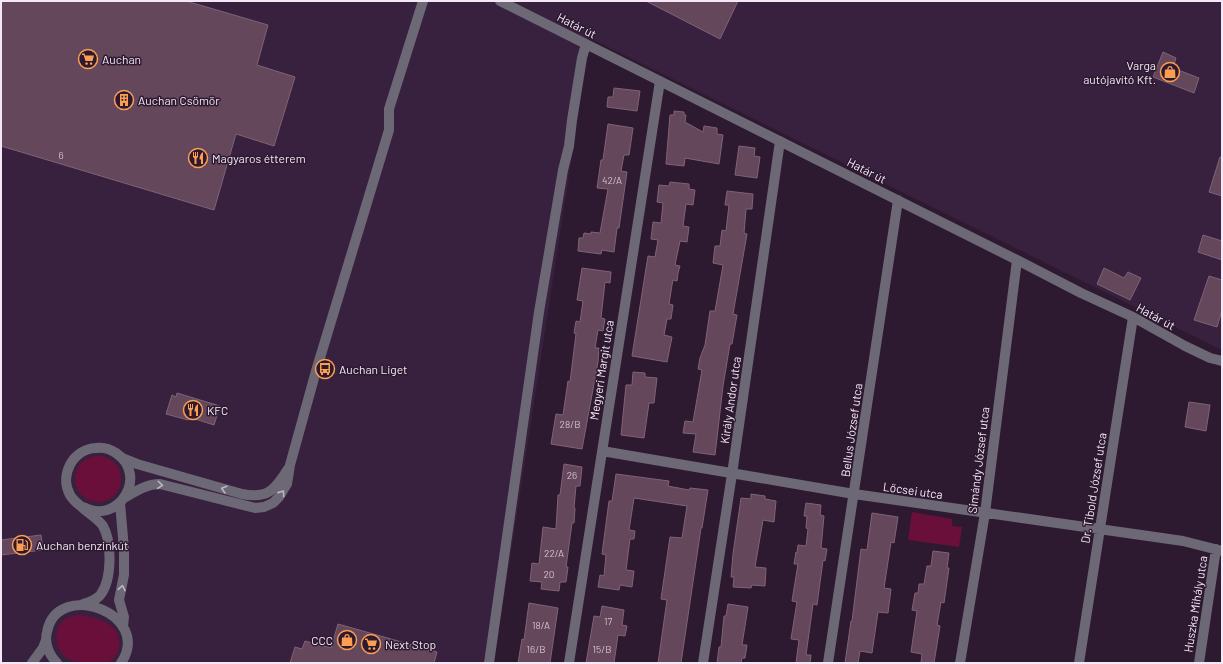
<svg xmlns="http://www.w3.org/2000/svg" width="1223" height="664" font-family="Barlow,sans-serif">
<rect width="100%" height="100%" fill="#2d1a31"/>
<path fill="#38213e" d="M1 1H1222V350L590 38 494 663H1Z"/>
<path fill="#6a0f39" d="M75 479a23 23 0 1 1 46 0a23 23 0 1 1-46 0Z
M912 512 952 519V526L962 527 959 547 908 540Z
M78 615C87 616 103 619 110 625 125 635 122 663 102 663 92 663 81 664 72 661 57 654 51 635 62 622 66 618 72 616 78 615Z"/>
<path fill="#64475a" stroke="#816276" d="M1 1H186L268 25 257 65 295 77 274 146 236 134 214 210 1 146Z
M646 1H738L720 39Z
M1163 52 1176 58 1173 68 1199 78 1194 93 1153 77Z
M614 88 640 91 637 111 607 107 608 97H613Z
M674 111 684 112V115H686L685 122 703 132 704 126 717 128V134L723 135 719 164 685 158 684 166 666 164 670 115H674Z
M608 124 633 128 629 155H624L621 171 627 172 619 228H617L614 252 602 250 601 254 578 251 579 238H583L584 233 591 234V232L600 233 608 189 597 188 601 160H603Z
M739 146 755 148 754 156 760 157 757 178 735 175Z
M1220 157H1222V196L1209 192Z
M670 182 689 184V189L695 190 693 205 686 204 683 226 689 227 687 242 680 241 675 265 680 266 678 273 677 281 673 280 672 285 669 304 673 305 671 319H667L664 335 672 337 667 362 632 356 648 256 655 257 658 240 651 239 653 222 661 223 663 203 657 202 659 185 669 186Z
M727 191 753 194 752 209H746L744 233 747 234 733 314 737 315 732 344H730L723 386 715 455 693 452 696 434 683 433 685 421 693 422 702 370 698 369 700 358 705 345 710 311H715L723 265 713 263 715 246H720L722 230 726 231 729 205H725Z
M1203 235 1222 241V260L1198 252Z
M582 268 611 272 610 283 605 282 601 318 605 319 603 331 598 330 595 348H599L598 362 582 449 551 444 556 414 563 415 568 381 570 382 576 334 574 333 576 321 580 322 583 301 577 300Z
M1104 268 1124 278 1128 272 1141 278 1130 300 1097 284Z
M1209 276 1222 280V310L1217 327 1194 320Z
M633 372 645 373V377L657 378 654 403H649L644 438 621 435 626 385H632Z
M177 393 220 406 214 425 189 417 188 420 166 414 172 395 176 397Z
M1189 402 1210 405 1206 431 1185 427Z
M564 464 582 467 580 486H576L574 508H575L574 523H572L566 567H568L566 582H560L559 591 541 589 542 582 530 581 532 563 539 564 543 527 556 529 558 495H560Z
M616 474 669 481 668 486 689 490 690 488 708 490 702 528H701L681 663H658L667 600 661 599 670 537 682 538 687 506 634 498 629 530 635 531 634 539H630L626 570 634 571 632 587 620 585 619 590 598 587 600 575 604 576 606 555 602 554 609 501H612Z
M751 494 765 496V499L776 501 774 522 763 520 755 567 766 568 765 586 752 585 751 588 733 587 734 577H731L733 554 741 498 751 499Z
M806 503 821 505 820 515 824 516 821 548 827 549 825 561 823 560 817 605 813 604 806 655H811L810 663H796L799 640 791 639 797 602 792 601 798 564H794L796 552 797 553 798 545 806 546 808 529 806 528 807 516H804Z
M872 513 898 517 894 543 891 542 884 588 891 589 888 613 878 612 872 653 860 651 858 663H845L851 621H852L861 549 867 550Z
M41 535 43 550 1 555V540Z
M933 551 949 553 947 568H949L944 603 941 602 937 625 940 626 934 663H921L922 654 911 652 917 611 912 610 915 593H918L919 584H924L927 566H931Z
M529 603 558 608 550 663H518L522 639 524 640Z
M728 604 748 607 742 645H747L745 658H742L741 663H717L719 647H721L724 616H726Z
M602 606 624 610 622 625 627 626 625 636 618 635 614 663H586L594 616 600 617Z
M338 624 437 652 434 663H290L295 647 302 649 305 641 331 648Z"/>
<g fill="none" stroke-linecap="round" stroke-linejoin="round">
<path stroke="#6d6876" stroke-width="10" d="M500 1 1017 260 1081 293 1133 317 1185 346 1210 358 1222 361
M602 451 854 494 1183 541 1222 551
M122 458 137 464 242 494C268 499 275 490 288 469
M124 498C136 491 146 484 160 484L255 508 264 507 273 503 279 497 287 484 290 465 316 371 389 130V109L423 1
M120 503 124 549V575L119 600 124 617 123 626
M83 507C119 526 149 475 116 453 110 449 103 447 96 448 73 449 59 475 70 495 74 502 80 505 85 510 91 515 99 520 103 526 112 542 112 579 101 594 97 600 90 602 83 604
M32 663 43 648 46 640
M57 663C49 655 44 643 47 632 57 578 154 614 121 663
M489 663 539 312 563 170 569 146 572 120 582 58 586 44
M569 663 660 81
M703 663 732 474 780 141
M828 663 898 200
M960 663 985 513 1017 260
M1079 663 1133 317
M1199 663 1216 549"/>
</g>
<defs><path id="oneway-chevron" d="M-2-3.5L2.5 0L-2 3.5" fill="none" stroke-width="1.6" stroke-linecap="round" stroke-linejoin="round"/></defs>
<g stroke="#beb4c3">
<use href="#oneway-chevron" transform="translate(160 485) rotate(5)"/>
<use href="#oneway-chevron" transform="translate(224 489) rotate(-164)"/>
<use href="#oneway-chevron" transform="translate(282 493) rotate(-55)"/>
<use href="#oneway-chevron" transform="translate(122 588) rotate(-79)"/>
</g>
<defs>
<symbol id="supermarket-ring" viewBox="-11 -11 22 22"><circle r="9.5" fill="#2d1a31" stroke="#fb9e52" stroke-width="1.5"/><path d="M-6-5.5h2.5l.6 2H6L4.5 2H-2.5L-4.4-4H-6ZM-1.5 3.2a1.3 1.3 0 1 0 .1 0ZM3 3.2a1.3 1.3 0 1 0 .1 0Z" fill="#fb9e52"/></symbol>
<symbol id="shop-ring" viewBox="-11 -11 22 22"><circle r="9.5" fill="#2d1a31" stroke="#fb9e52" stroke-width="1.5"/><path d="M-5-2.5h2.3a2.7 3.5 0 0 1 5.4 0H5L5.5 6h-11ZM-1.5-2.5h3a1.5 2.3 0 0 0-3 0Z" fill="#fb9e52"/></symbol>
<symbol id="building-ring" viewBox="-11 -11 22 22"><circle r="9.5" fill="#2d1a31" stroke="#fb9e52" stroke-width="1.5"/><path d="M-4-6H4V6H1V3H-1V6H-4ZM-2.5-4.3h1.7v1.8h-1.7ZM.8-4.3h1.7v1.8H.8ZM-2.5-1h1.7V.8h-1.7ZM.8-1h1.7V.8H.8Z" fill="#fb9e52"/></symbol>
<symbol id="restaurant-ring" viewBox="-11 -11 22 22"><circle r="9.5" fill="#2d1a31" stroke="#fb9e52" stroke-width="1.5"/><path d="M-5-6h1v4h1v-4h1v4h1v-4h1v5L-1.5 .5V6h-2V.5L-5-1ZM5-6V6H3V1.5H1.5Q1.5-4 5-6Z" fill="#fb9e52"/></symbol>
<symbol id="bus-ring" viewBox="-11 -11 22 22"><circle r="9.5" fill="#2d1a31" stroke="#fb9e52" stroke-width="1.5"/><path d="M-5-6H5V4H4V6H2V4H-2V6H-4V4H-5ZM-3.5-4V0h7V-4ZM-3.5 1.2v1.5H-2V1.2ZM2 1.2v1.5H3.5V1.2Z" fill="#fb9e52"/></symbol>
<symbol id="fuel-ring" viewBox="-11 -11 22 22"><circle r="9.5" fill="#2d1a31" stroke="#fb9e52" stroke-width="1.5"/><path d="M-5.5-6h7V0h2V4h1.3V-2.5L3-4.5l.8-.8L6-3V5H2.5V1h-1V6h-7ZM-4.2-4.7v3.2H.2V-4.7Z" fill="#fb9e52"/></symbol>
</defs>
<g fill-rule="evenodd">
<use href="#supermarket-ring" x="77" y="48" width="22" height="22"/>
<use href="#shop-ring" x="1159" y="61" width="22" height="22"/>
<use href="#building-ring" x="113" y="89" width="22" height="22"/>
<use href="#restaurant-ring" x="187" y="147" width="22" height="22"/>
<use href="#bus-ring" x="314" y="358" width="22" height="22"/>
<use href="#restaurant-ring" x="182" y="399" width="22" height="22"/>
<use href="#fuel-ring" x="11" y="534" width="22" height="22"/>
<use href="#shop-ring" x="336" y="629" width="22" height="22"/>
<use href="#supermarket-ring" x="360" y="633" width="22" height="22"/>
</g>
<g text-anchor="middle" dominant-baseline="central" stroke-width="3" stroke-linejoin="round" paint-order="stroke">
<g font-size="10" fill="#d0bfcf">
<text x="61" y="155">6</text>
<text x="612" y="180">42/A</text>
<text x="570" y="424">28/B</text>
<text x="572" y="475">26</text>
<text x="554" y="553">22/A</text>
<text x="549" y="574">20</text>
<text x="608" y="621">17</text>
<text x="541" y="625">18/A</text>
<text x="536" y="649">16/B</text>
<text x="602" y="649">15/B</text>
</g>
<g font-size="12" fill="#f4e7f6" stroke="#2d1a31">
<text transform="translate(577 25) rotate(27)">Határ út</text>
<text transform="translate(867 170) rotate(27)">Határ út</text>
<text transform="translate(1156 316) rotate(29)">Határ út</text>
<text transform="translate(601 370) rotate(-81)">Megyeri Margit utca</text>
<text transform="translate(730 400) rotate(-82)">Király Andor utca</text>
<text transform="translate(851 430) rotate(-82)">Bellus József utca</text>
<text transform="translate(978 460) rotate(-83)">Simándy József utca</text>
<text transform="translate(1093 488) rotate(-81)">Dr. Tibold József utca</text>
<text transform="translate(913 490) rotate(8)">Lőcsei utca</text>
<text transform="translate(1195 604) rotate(-81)">Huszka Mihály utca</text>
</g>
<g font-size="12" fill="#f4e7f6" stroke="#2d1a31" text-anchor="start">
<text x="102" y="59">Auchan</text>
<text x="1156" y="65" text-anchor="end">Varga<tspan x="1156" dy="14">autójavító Kft.</tspan></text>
<text x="138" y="100">Auchan Csömör</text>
<text x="212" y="158">Magyaros étterem</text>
<text x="339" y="369">Auchan Liget</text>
<text x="207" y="410">KFC</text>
<text x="36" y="545">Auchan benzinkút</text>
<text x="333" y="640" text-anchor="end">CCC</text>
<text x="385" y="644">Next Stop</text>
</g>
</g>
<rect width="1223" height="664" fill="none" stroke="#f4e7f6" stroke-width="4"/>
</svg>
